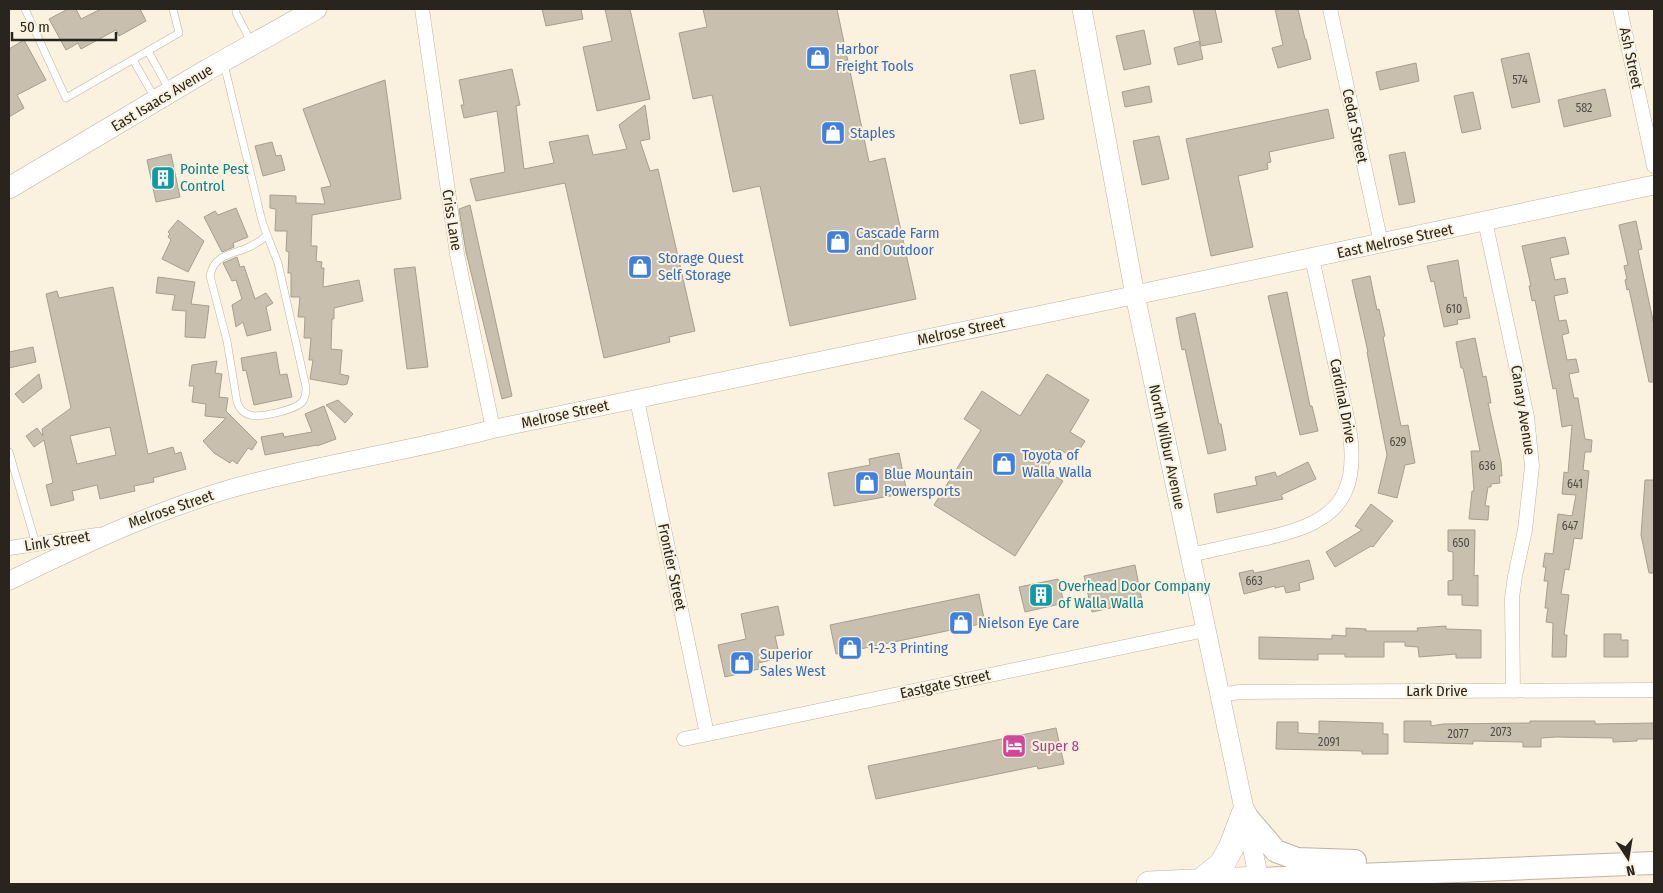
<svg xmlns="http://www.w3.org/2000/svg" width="1663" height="893" font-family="'Fira Sans Condensed',sans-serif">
<rect width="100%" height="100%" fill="#faf1de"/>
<path fill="#c9bfae" stroke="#a79e8c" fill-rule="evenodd" d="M68 9H76L81 19 101 9H140L146 21 119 36 116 30 81 49 78 43 66 50 49 19Z
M542 9H581L583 19 546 26Z
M605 9H630L650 99 597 111 583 47 612 41Z
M703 9H837L869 162 885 158 916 299 790 326 760 186 733 192 712 95 693 99 679 33 707 27Z
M1193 9H1215L1222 42 1201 46Z
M1275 9H1298L1305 39H1306L1311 59 1278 68 1272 48 1283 45Z
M1144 30 1151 64 1124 70 1116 36Z
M24 40 46 80 17 95 24 108 9 117V49Z
M1199 41 1203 59 1178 65 1174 48Z
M1529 53 1540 102 1512 108 1501 59Z
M1416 63 1419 81 1380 90 1376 72Z
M512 69 520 105 516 106 524 169 554 163 549 142 588 135 593 155 627 149 619 125 645 105 650 139 640 141 650 171 658 169 695 331 669 337 670 342 604 358 565 183 476 201 470 179 505 172 497 111 464 118 461 105H464L459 80Z
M1035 70 1044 119 1020 124 1010 75Z
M385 80 401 199 312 215 311 246H317L316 261 322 262 321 268H324L323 287 359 280 363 301 334 308V319H332L331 349 342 350 340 374 349 376 347 384 343 385 310 379 313 360H309L311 338H304L305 317H298L300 297H291V273H288L289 252 286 251 287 231H275L276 209 270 208V195L296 196V203L325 204 321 188 331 186 303 109Z
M1149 86 1152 102 1125 107 1122 92Z
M1605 89 1611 116 1564 127 1558 100Z
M1473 92 1481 129 1462 133 1454 96Z
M1328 109 1334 138 1269 152 1271 162 1267 163 1268 169 1238 176 1253 247 1211 256 1186 139Z
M1159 136 1169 179 1142 185 1133 141Z
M272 142 276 156 281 155 285 170 263 176 255 146Z
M1405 152 1415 202 1399 205 1389 155Z
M171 154 180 197 156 202 147 160Z
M470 205 512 396 502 399 466 252 459 209Z
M236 208 248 237 233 243 234 247 222 252 204 217 215 211 218 215Z
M178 220 204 241 188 272 162 259 171 240 168 237 170 234 168 232Z
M1636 221 1642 249 1638 250 1654 325V382H1649L1629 289 1627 290 1625 280 1627 279 1624 266 1628 265 1619 225Z
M1565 237 1569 254 1550 258 1555 280 1565 278 1568 293 1554 296 1559 321 1566 320 1569 333 1562 335 1567 360 1576 359 1579 372 1569 374 1574 398H1578L1585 439 1592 440 1591 452H1585L1583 470 1589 471 1582 539 1574 538 1569 570 1565 569 1561 594 1569 595 1564 635H1567L1566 657H1552L1553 623 1546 622 1548 608H1545L1548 581H1544L1546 567H1543L1545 553 1553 554 1558 514 1572 516 1576 495 1562 494 1564 472 1568 473 1572 425 1562 427 1556 388 1553 389 1535 300 1532 301 1529 286H1531L1522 246Z
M237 257 240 267 244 266 255 299 266 293 273 303 266 307 271 330 247 336 243 322 236 327 232 305 242 299 236 280 232 281 223 263Z
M1458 260 1464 298 1466 297 1470 318 1457 320 1458 324 1444 327 1434 281 1431 282 1427 266Z
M415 267 428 367 407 369 394 269Z
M1370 276 1377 310 1379 309 1385 336 1383 337 1401 426 1408 425 1415 463 1405 465 1397 498 1378 493 1387 455 1367 352H1368L1352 280Z
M158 277 195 282 191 304 209 306 205 338 185 337 186 311 172 310 175 295 156 293Z
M113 287 148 454 173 447 175 454 181 452 186 469 153 478 154 482 134 486 135 491 100 499 97 485 72 491 74 500 51 506 46 485 53 483 44 440 34 447 26 436 37 428 43 436 42 429 71 408 46 294 57 291 59 298ZM110 427 116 455 77 464 70 436Z
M1287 292 1310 406H1312L1318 431 1300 435 1268 296Z
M1195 313 1219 424H1221L1226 450 1208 454 1185 349 1182 350 1176 318Z
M1475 338 1483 377 1486 376 1491 403H1488L1501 462 1502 476H1499L1500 483 1491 484V487H1488L1485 506H1489L1488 520 1469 519 1472 491H1474L1471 451H1480L1463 368H1461L1456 342Z
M33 347 36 362 9 368V352Z
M276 352 280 375 287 374 292 397 254 405 246 370 243 371 241 358Z
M217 361 215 373 222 374 219 397 228 398 226 411 257 442 252 450 248 448 237 464 232 460 230 463 214 453 203 441 226 418 205 416 206 404 192 402 194 386H189L192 365Z
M39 374 42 388 23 403 15 394Z
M1047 374 1089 400 1070 432 1085 441 1074 458 1059 449 1045 470 1063 481 1015 556 934 505 981 430 964 419 982 391 1020 416Z
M338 400 353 414 345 423 326 405Z
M324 406 336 439 317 446V445L265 455 261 437 283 433 284 437 312 432 305 414Z
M899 453 907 493 834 506 828 473 870 465 869 459Z
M1308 462 1316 479 1281 495 1283 499 1217 513 1214 494 1257 485 1255 477 1275 472 1277 477Z
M1645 480H1654V573H1649L1641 535Z
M1371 504 1393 521 1373 547 1371 546 1335 567 1326 552 1362 530 1355 526Z
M1448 530H1475L1474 576 1478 575V606L1462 605V595H1448V581L1453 580V552L1448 551Z
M1309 560 1314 579 1299 583 1300 590 1286 593 1284 586 1275 588V586L1244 594 1239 573 1253 570 1254 573 1265 571Z
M1135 565 1142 601 1092 612 1084 576Z
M1058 579 1064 603 1025 612 1019 587Z
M979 594 985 623 836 654 830 625Z
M778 606 784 635 775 636 780 658 758 663 759 669 725 677 718 645 746 639 741 614Z
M1446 626V629L1481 630V658H1456V654L1419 657 1418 647 1405 646V642H1384V657H1345V654H1318V660L1259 659V637L1332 639V635L1346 636V628L1366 629V631H1418L1417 628Z
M1604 634H1621V640H1628V657H1604Z
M1319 721 1383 723V734H1388V754H1362V751L1276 749 1277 722H1298V733L1319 734Z
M1404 721H1431V726L1443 724 1530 723V721H1595V724L1654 723V739H1637V741L1613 742V738L1556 737 1541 738V747H1523V742L1473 741V744L1404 742Z
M1056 728 1064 764 1038 769 1037 766 876 799 868 766Z"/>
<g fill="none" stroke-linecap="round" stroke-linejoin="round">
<defs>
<path id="service" d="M25 9 66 98 179 33 173 9
M236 9V13L251 42
M148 51 169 89
M133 60 155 98
M224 64 262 221 267 235
M267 235 278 263 306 387C306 392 306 398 302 402 295 410 260 418 250 415 242 413 239 408 237 402L227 341 210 276C214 255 230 255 247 248 254 245 261 241 267 235Z
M9 452 36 544"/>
<path id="minor" d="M422 9 457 254 493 429
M1330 9 1381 243
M1620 9 1654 166
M1485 221 1527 417 1532 466 1525 530 1515 576 1512 598 1513 691
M637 400 707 734
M9 548 97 535
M1190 555C1214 550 1238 544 1262 539 1331 524 1361 503 1349 427L1312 258
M1219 695 1240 692 1654 690
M684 739 1205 630"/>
<path id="tertiary" d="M9 581C80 546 150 513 226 490 314 465 405 452 493 429L1135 295"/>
<path id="secondary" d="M1082 9 1135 295 1260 884
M1135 295 1654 185"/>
<path id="primary" d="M9 188 207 70 316 9"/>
<path id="trunk" d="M1244 814 1276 851 1297 859 1355 861
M1259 879 1654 863"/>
<path id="motorway" d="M1201 881 1222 864 1231 848 1244 814
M1149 884 1259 879"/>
</defs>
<use href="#service" stroke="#bdb4a2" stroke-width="8"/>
<use href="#minor" stroke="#bdb4a2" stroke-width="15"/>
<use href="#tertiary" stroke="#bdb4a2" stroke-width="19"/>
<use href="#secondary" stroke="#bdb4a2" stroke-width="20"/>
<use href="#primary" stroke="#bdb4a2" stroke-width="22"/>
<use href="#trunk" stroke="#bdb4a2" stroke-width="24"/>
<use href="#motorway" stroke="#bdb4a2" stroke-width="26"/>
<use href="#service" stroke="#fff" stroke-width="7"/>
<use href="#minor" stroke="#fff" stroke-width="14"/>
<use href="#tertiary" stroke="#fff" stroke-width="18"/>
<use href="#secondary" stroke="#fff" stroke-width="19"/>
<use href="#primary" stroke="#fff" stroke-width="21"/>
<use href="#trunk" stroke="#fff" stroke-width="22"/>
<use href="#motorway" stroke="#fff" stroke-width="25"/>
</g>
<defs>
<symbol id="shop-square" viewBox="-11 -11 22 22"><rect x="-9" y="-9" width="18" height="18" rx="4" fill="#3f7fe0" stroke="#faf1de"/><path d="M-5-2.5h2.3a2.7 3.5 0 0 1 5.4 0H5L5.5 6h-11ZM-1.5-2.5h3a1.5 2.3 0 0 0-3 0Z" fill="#fff"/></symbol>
<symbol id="building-square" viewBox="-11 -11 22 22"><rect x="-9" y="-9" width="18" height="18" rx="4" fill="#0f9aa8" stroke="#faf1de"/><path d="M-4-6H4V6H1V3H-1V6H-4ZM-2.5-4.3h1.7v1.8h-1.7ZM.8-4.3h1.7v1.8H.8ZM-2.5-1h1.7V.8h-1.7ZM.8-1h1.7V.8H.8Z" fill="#fff"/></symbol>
<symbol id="hotel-square" viewBox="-11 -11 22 22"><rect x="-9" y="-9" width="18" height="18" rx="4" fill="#d1479c" stroke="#faf1de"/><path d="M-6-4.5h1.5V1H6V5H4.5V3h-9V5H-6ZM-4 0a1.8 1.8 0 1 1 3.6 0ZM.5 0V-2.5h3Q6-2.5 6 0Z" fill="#fff"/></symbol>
</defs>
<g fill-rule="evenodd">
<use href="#shop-square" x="804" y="44" width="28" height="28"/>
<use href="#shop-square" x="819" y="119" width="28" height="28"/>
<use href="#building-square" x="149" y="164" width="28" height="28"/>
<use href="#shop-square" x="824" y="228" width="28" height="28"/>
<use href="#shop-square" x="626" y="253" width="28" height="28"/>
<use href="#shop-square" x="990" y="450" width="28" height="28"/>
<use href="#shop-square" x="853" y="469" width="28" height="28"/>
<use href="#building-square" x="1027" y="581" width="28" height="28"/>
<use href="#shop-square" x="947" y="609" width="28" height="28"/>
<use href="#shop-square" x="836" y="634" width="28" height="28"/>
<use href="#shop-square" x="728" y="649" width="28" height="28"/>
<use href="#hotel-square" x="1000" y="732" width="28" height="28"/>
</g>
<g text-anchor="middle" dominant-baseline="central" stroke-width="4" stroke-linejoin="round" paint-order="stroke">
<g font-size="12" fill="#514c42">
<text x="1520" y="80">574</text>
<text x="1584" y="108">582</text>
<text x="1454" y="309">610</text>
<text x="1398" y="442">629</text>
<text x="1487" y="466">636</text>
<text x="1575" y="484">641</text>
<text x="1570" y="526">647</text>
<text x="1461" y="543">650</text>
<text x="1254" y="581">663</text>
<text x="1501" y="732">2073</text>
<text x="1458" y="734">2077</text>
<text x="1329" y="742">2091</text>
</g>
<g font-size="15" fill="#366cbe" stroke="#faf1de" text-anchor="start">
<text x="836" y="49">Harbor<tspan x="836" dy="17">Freight Tools</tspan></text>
<text x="850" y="133">Staples</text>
<text x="856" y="233">Cascade Farm<tspan x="856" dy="17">and Outdoor</tspan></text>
<text x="658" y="258">Storage Quest<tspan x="658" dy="17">Self Storage</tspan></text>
<text x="1022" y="455">Toyota of<tspan x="1022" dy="17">Walla Walla</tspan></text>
<text x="884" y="474">Blue Mountain<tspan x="884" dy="17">Powersports</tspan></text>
<text x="978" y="623">Nielson Eye Care</text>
<text x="868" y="648">1-2-3 Printing</text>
<text x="760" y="654">Superior<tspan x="760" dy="17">Sales West</tspan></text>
</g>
<g font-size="15" fill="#29251e" stroke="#faf1de">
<text transform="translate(1631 58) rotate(78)">Ash Street</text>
<text transform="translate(162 98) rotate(-31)">East Isaacs Avenue</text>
<text transform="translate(1355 126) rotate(78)">Cedar Street</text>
<text transform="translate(452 220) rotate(81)">Criss Lane</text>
<text transform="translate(1395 241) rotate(-12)">East Melrose Street</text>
<text transform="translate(961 331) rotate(-12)">Melrose Street</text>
<text transform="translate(1343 401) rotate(79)">Cardinal Drive</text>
<text transform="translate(1523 410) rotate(81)">Canary Avenue</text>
<text transform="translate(565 414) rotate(-12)">Melrose Street</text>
<text transform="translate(1167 447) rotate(78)">North Wilbur Avenue</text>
<text transform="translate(171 509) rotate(-19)">Melrose Street</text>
<text transform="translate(57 541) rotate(-9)">Link Street</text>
<text transform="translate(672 567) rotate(78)">Frontier Street</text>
<text transform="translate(945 684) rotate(-12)">Eastgate Street</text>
<text x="1437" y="691">Lark Drive</text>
</g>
<g font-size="15" fill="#0d838f" stroke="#faf1de" text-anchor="start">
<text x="180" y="169">Pointe Pest<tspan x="180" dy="17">Control</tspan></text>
<text x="1058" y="586">Overhead Door Company<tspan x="1058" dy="17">of Walla Walla</tspan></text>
</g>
<g font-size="15" fill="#b23c85" stroke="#faf1de" text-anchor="start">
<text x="1032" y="746">Super 8</text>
</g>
</g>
<rect width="1663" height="893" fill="none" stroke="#29251e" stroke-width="20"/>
<g transform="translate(1628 858) rotate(168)" stroke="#faf1de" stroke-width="4" paint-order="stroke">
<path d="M0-4L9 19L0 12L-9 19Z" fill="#29251e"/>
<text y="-8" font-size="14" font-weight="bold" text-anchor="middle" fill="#29251e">N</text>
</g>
<path d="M12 32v8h104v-8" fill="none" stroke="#29251e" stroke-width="2.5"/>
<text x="20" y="32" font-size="15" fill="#29251e" stroke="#faf1de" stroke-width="4" paint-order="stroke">50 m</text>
</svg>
